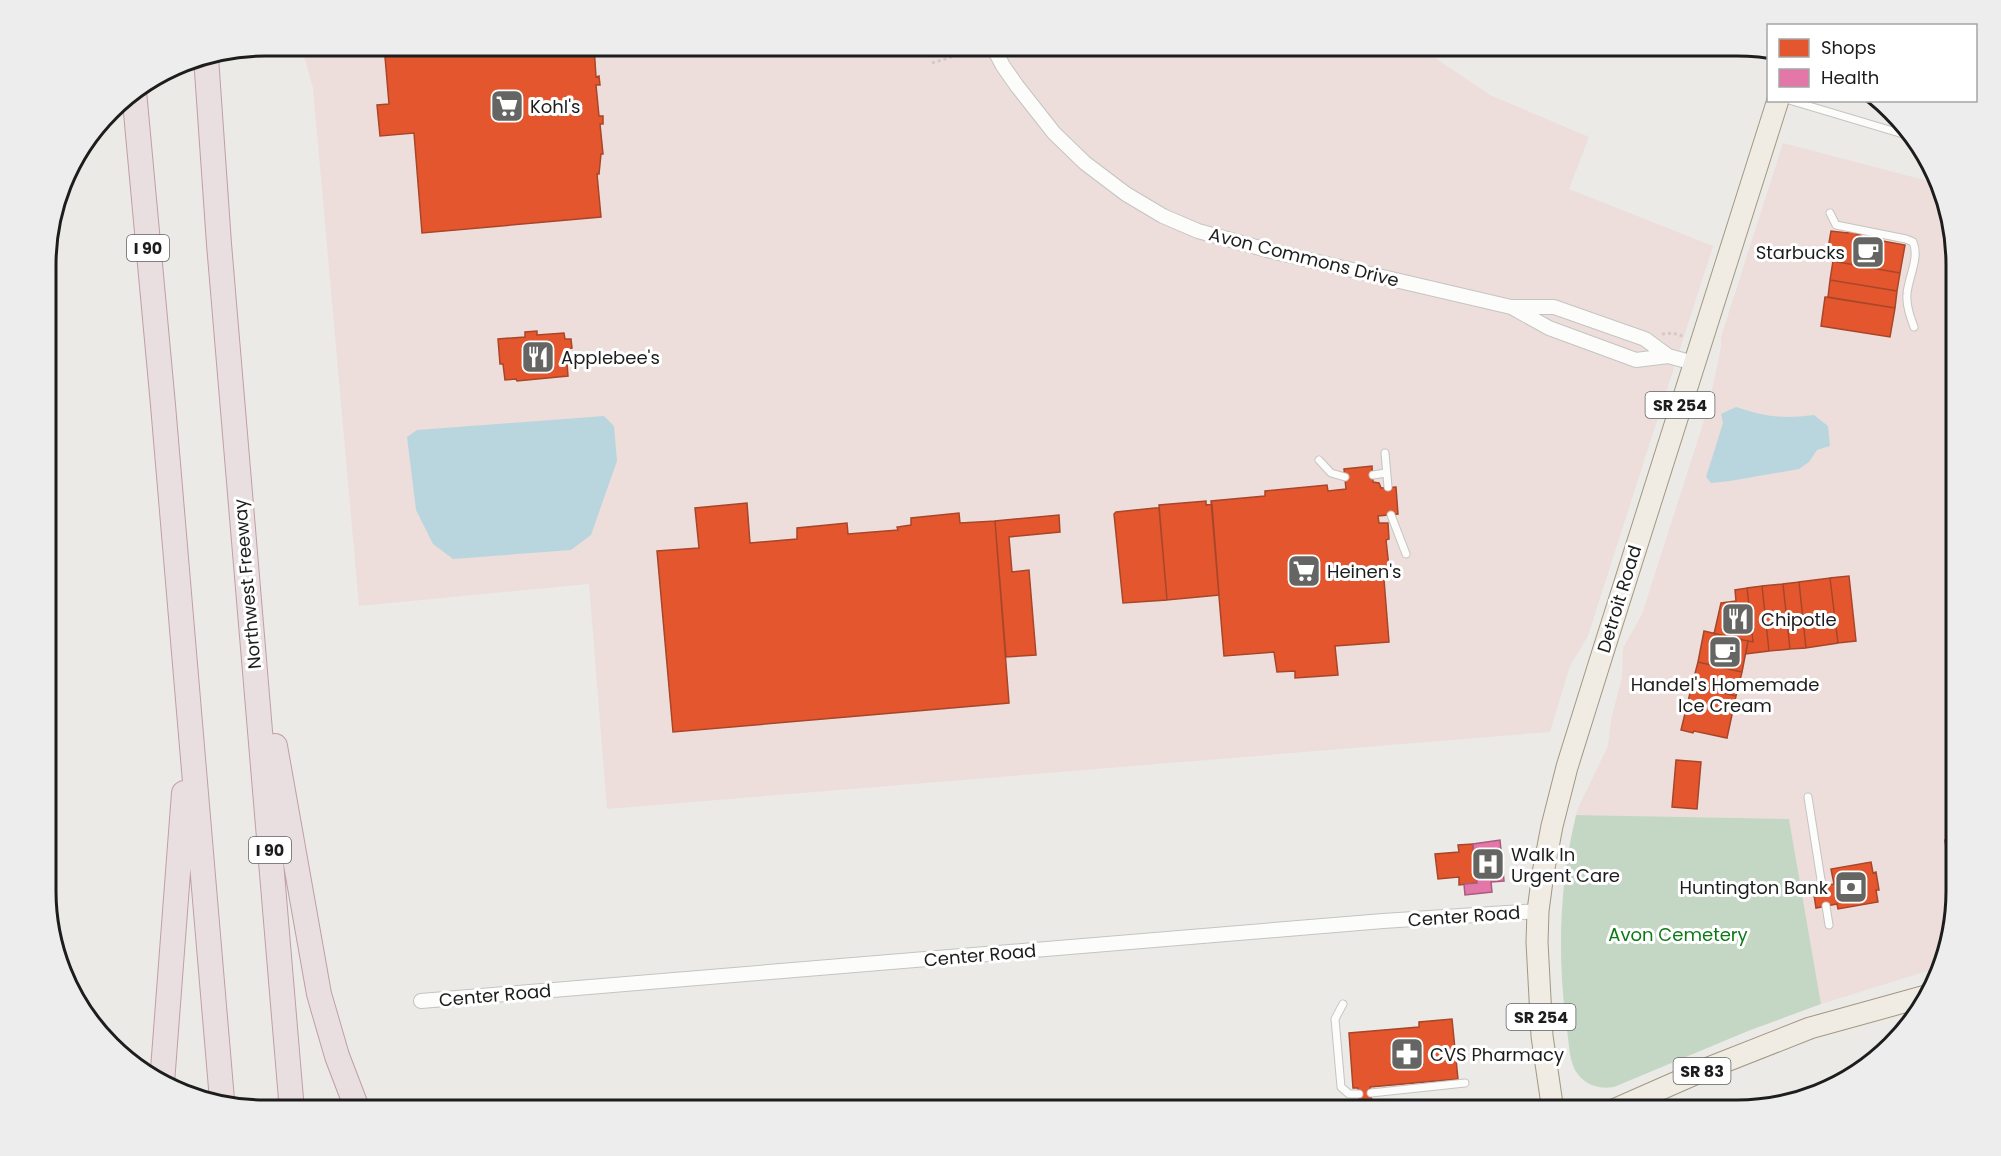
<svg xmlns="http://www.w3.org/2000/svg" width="2001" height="1156" font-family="Poppins,sans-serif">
<rect width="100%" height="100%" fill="#ebeae6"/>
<path fill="#eddedb" d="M301 45H1416L1490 95 1589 137 1569 189 1713 246 1588 636 1570 666 1550 732 607 809 589 584 359 606 313 88Z
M1783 143 1932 182 1956 250V289L1948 323H1956V906L1937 968 1821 1004 1789 819 1576 815 1579 806 1608 746 1611 720 1622 677 1623 648 1642 614 1709 405 1721 347V337Z"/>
<path fill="#c4d7c5" d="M1576 815 1789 819 1821 1004 1748 1031 1614 1087C1598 1090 1583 1084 1575 1070 1569 1059 1569 1042 1567 1030 1557 957 1559 886 1576 815Z"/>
<path fill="#b9d6df" d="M1736 407C1766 417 1782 419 1814 415L1828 426 1830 446 1817 450 1809 462 1799 469 1730 481 1711 483 1706 477 1723 423 1721 414Z
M604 416 614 426 617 461 591 535 571 550 453 559 433 544 416 510 407 437 417 430Z"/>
<path fill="#e4572e" stroke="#a84629" stroke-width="1.5" d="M384 45 594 46 596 77 599 76 600 85H596L599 116H603V124H600L603 154H601L599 174H597L601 217 422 233 414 133 380 136 377 105 389 104Z
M1849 228 1857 229 1856 234 1861 235V237L1905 245 1900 273 1826 260 1831 231 1848 233Z
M1833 261 1900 273 1897 291 1830 280Z
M1830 280 1897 291 1895 308 1828 297Z
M1825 297 1895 308 1890 337 1821 326Z
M537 331V335L564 333 565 339H571L572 348 566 350 568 376 517 381 516 379 505 380 503 364H500L498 339 525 337V332Z
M1372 466 1373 482 1379 483 1381 488 1396 487 1398 514 1378 516 1379 523H1388L1389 539 1386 540 1389 567H1383L1389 642 1335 646 1338 675 1295 678V671L1277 672 1274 652 1224 656 1211 501 1265 496V491L1327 485 1328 491 1346 489 1344 469Z
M1206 501V505L1212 504 1219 595 1167 600 1159 505Z
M747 503 750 543 797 539V528L847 523 848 534 898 530 897 527 911 525V518L959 513 960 523 995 521 1009 703 673 732 657 551 699 548 695 508Z
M1155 508H1159L1167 600 1123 603 1114 514 1116 512Z
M1059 515 1060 532 1009 537 1012 572 1029 570 1036 655 1006 657 995 521Z
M1849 576 1856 641 1838 643 1830 578Z
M1830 578 1838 643 1806 648 1799 582Z
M1799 582 1806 648 1790 649 1783 584Z
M1783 584 1790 649 1769 651 1762 586Z
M1762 586 1769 651 1746 654 1748 641 1753 642 1747 588Z
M1747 588 1753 642 1714 634 1721 603 1736 601 1735 590Z
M1704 631 1748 641 1742 672 1698 662Z
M1698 662 1742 672 1736 696 1692 685Z
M1692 685 1736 696 1727 738 1694 731 1693 733 1681 730Z
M1676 760 1701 762 1697 809 1672 807Z
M1956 838V892L1952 893 1945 840Z
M1473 844 1477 883 1459 885V877L1438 879 1435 854 1459 852 1458 845Z
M1871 862 1873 873 1876 872 1879 890H1876L1878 902 1838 909 1837 904 1816 908 1813 888 1834 884 1831 869Z
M1452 1019 1458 1079 1370 1087 1372 1103 1360 1104 1358 1088H1353L1349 1033 1419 1027V1022Z"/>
<path fill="#e377a8" stroke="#a85c7e" stroke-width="1.5" d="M1500 840 1504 881 1491 882 1492 892 1465 895 1464 884 1477 883 1473 844Z"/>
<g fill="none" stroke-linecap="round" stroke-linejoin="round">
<defs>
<path id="lane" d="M1789 100 1913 137
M1830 213 1836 225 1906 239 1913 242C1920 258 1908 278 1907 294 1906 305 1910 316 1914 327
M1385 453 1388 487
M1319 460 1331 473 1345 477
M1373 475 1386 473
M1391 515 1406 554
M1808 797 1822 886
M1826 906 1829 925
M1343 1004 1335 1019 1341 1087 1349 1094H1359
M1371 1093 1465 1083"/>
<path id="street" d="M992 45 1003 66 1017 86 1054 133 1085 163 1126 194 1163 216 1198 231 1271 251 1511 307H1554L1645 339 1668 356
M1513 308 1549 328 1636 360 1668 356 1694 363
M421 1001 1383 921 1538 911"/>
<path id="primary" d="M1553 1111 1542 1036 1537 942 1538 911 1543 873 1552 826 1567 767 1602 655 1778 100
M1611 1111 1711 1067 1810 1028 1929 995"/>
<path id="highway" d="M206 57 219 244 292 1111
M134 91 163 405 222 1100
M275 746 319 994 337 1056 358 1111
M162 1083 184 793"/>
</defs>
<use href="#lane" stroke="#c4c4c2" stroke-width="9"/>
<use href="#street" stroke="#c4c4c2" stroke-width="16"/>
<use href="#primary" stroke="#a29882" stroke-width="23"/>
<use href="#highway" stroke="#c19ea7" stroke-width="26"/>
<path stroke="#d6c8c5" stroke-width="3" stroke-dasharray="3 3" stroke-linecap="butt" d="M932 63 955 56 978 46
M1662 334 1673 333 1685 337"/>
<use href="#lane" stroke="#fcfcfb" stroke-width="7"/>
<use href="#street" stroke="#fcfcfb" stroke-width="14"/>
<use href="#primary" stroke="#f0ebe3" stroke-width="21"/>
<use href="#highway" stroke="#e9dfe0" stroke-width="24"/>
</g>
<defs>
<symbol id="supermarket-square" viewBox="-11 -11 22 22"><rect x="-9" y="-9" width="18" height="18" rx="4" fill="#656563" stroke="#fff"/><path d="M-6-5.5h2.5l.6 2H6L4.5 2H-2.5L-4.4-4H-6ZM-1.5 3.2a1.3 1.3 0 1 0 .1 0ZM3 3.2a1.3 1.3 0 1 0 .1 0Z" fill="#fff"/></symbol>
<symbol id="cafe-square" viewBox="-11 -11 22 22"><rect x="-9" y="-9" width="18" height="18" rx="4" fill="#656563" stroke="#fff"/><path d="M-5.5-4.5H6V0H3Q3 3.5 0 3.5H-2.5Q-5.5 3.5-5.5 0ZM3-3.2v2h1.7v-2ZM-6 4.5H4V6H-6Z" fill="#fff"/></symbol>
<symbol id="restaurant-square" viewBox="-11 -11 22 22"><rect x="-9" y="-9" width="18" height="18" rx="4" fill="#656563" stroke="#fff"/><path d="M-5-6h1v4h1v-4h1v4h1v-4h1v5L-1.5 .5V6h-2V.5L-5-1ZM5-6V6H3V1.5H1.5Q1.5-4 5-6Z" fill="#fff"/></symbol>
<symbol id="hospital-square" viewBox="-11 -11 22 22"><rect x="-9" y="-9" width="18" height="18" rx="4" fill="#656563" stroke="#fff"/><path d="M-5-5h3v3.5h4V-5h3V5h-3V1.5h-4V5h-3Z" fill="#fff"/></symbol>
<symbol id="bank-square" viewBox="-11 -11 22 22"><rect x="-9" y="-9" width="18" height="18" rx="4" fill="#656563" stroke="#fff"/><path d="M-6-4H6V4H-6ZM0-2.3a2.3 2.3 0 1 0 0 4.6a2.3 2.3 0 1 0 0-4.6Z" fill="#fff"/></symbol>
<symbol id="pharmacy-square" viewBox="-11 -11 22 22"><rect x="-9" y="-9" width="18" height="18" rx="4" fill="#656563" stroke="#fff"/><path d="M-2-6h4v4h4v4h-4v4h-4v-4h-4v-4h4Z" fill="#fff"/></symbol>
</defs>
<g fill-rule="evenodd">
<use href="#supermarket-square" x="488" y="87" width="38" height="38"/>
<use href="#cafe-square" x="1849" y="233" width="38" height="38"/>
<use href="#restaurant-square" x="519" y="338" width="38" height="38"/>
<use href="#supermarket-square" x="1285" y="552" width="38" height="38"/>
<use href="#restaurant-square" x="1719" y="600" width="38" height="38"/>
<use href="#cafe-square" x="1706" y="633" width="38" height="38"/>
<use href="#hospital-square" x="1469" y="845" width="38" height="38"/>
<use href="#bank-square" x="1832" y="868" width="38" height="38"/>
<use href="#pharmacy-square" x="1388" y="1035" width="38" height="38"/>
</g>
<g text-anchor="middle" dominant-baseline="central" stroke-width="6" stroke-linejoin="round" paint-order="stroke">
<g fill="#fff" stroke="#616161" stroke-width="1.5">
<rect x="127" y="235" width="42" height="26" rx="4.5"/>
<rect x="1645.5" y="392" width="69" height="26" rx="4.5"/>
<rect x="249" y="837" width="42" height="26" rx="4.5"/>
<rect x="1506.5" y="1004" width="69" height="26" rx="4.5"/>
<rect x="1673.5" y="1058" width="57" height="26" rx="4.5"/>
</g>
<g font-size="16" font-weight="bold" fill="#1d1d1d">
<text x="148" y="248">I 90</text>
<text x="1680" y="405">SR 254</text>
<text x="270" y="850">I 90</text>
<text x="1541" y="1017">SR 254</text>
<text x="1702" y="1071">SR 83</text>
</g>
<g font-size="18" fill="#1d1d1d" stroke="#fff" text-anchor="start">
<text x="530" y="106">Kohl's</text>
<text x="1845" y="252" text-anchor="end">Starbucks</text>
<text x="561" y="357">Applebee's</text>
<text x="1327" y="571">Heinen's</text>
<text x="1761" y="619">Chipotle</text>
<text x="1725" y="684" text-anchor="middle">Handel's Homemade<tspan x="1725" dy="21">Ice Cream</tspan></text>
<text x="1511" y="854">Walk In<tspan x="1511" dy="21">Urgent Care</tspan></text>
<text x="1828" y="887" text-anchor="end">Huntington Bank</text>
<text x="1430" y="1054">CVS Pharmacy</text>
</g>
<g font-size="18" fill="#1d1d1d" stroke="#fff">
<text transform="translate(1304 257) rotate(14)">Avon Commons Drive</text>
<text transform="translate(247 584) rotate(-95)">Northwest Freeway</text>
<text transform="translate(1619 599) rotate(-73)">Detroit Road</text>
<text transform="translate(1464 916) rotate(-4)">Center Road</text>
<text transform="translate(980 955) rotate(-5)">Center Road</text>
<text transform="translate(495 995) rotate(-5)">Center Road</text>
</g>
<g font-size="18" fill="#0c7b17" stroke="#fff">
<text x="1678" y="934">Avon Cemetery</text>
</g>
</g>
<path d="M0 0H2001V1156H0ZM265 56H1737A209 209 0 0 1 1946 265V891A209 209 0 0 1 1737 1100H265A209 209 0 0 1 56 891V265A209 209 0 0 1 265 56Z" fill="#ededed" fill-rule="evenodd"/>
<path fill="none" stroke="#1d1d1d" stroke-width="3" d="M265 56H1737A209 209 0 0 1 1946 265V891A209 209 0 0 1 1737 1100H265A209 209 0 0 1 56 891V265A209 209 0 0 1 265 56Z"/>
<rect x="1767" y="24" width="210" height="78" fill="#ffffff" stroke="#a5a5a5" stroke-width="1.5"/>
<rect x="1779" y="39" width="30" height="18" fill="#e4572e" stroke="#a5a5a5" stroke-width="1.5"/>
<text x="1821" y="54" font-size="18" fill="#1d1d1d">Shops</text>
<rect x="1779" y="69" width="30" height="18" fill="#e377a8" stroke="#a5a5a5" stroke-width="1.5"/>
<text x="1821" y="84" font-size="18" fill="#1d1d1d">Health</text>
</svg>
